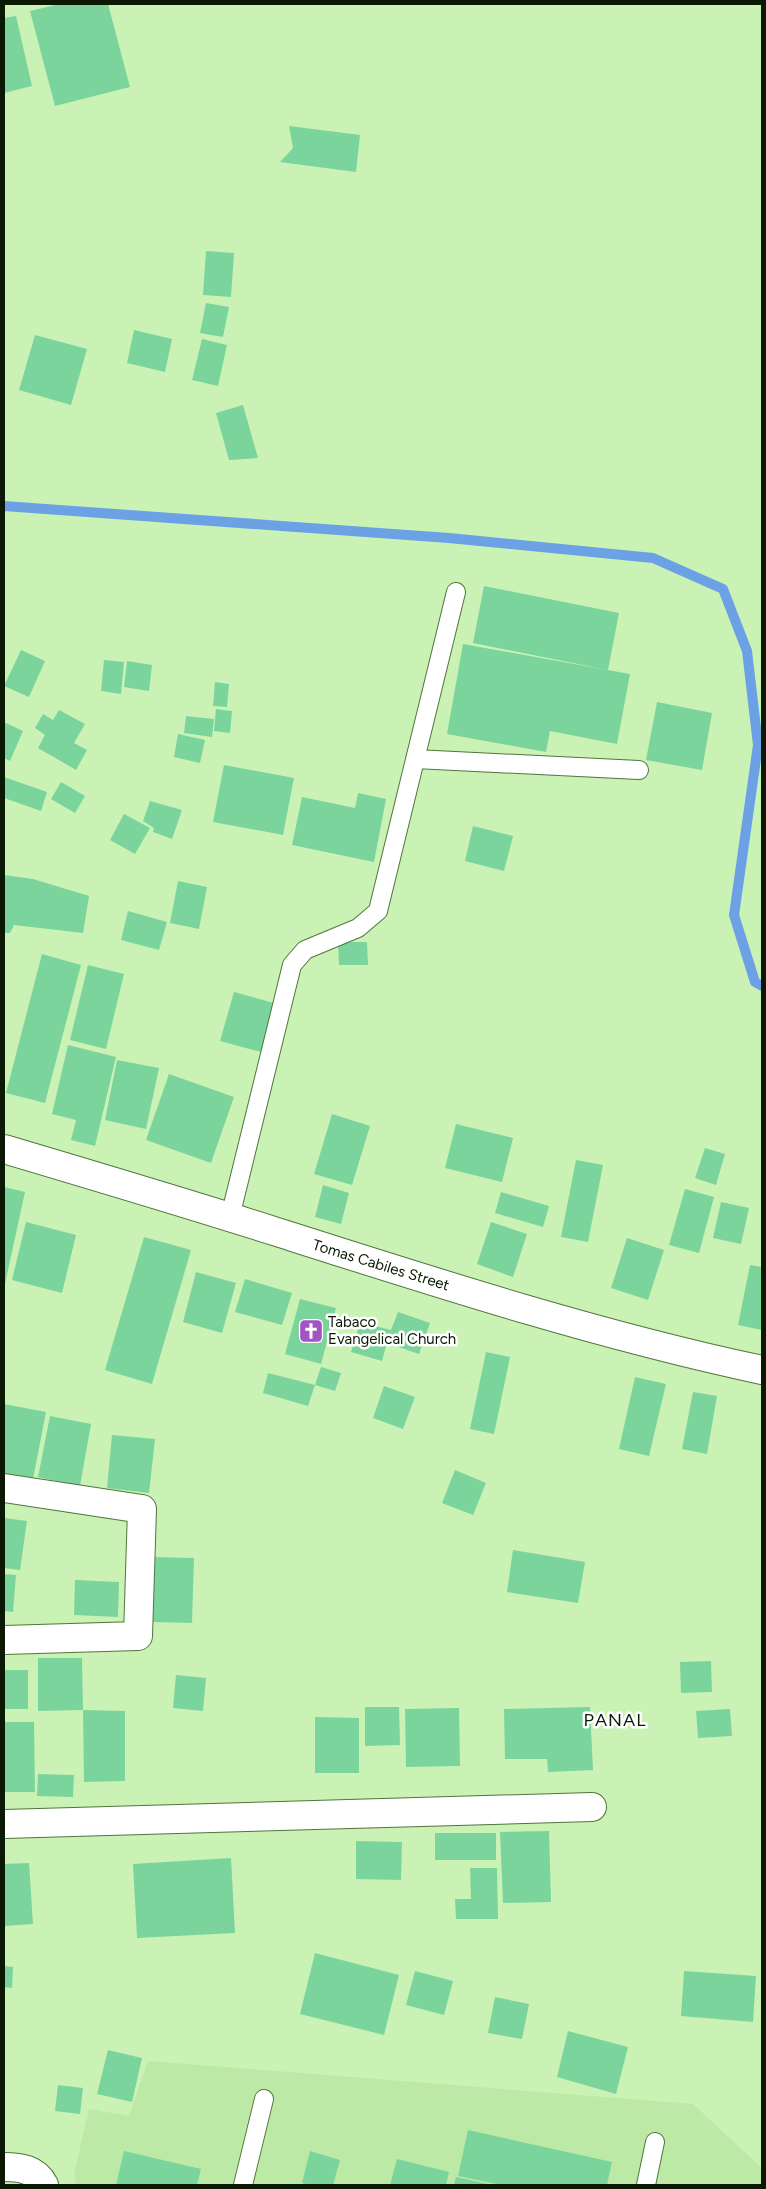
<svg xmlns="http://www.w3.org/2000/svg" width="766" height="2189" font-family="Figtree,sans-serif">
<rect width="100%" height="100%" fill="#caf2b5"/>
<path fill="#bce9a5" d="M148 2061 693 2104 762 2168V2185H76L74 2174 89 2109 129 2116Z"/>
<g fill="none" stroke-linecap="round" stroke-linejoin="round">
<path stroke="#6ca1e6" stroke-width="10" d="M4 506 449 538 653 558 723 589 747 651 758 745 734 915 755 982 762 986"/>
</g>
<path fill="#7cd49d" d="M60 4H108L130 87 55 106 30 11Z
M16 16 32 86 4 93V18Z
M289 126 360 135 356 172 280 162 293 148Z
M206 251 234 253 231 297 203 295Z
M206 303 229 307 223 337 200 333Z
M134 330 172 339 165 372 127 363Z
M35 335 87 349 71 405 19 390Z
M202 339 227 345 218 386 192 380Z
M243 405 258 458 229 460 216 413Z
M484 586 619 613 608 670 473 643Z
M463 644 630 674 617 744 550 731 546 752 447 734Z
M21 650 45 661 29 697 4 686Z
M104 660 124 662 121 694 101 691Z
M127 661 152 665 149 691 124 687Z
M215 682 229 684 227 707 213 706Z
M657 702 712 713 702 770 646 760Z
M216 709 232 711 230 733 214 731Z
M59 710 85 724 74 743 87 750 76 770 38 748 45 735 35 728 43 714 53 720Z
M186 716 214 719 212 737 184 733Z
M4 722 23 731 10 761 4 758Z
M178 734 205 740 200 763 174 757Z
M224 765 294 778 283 835 213 822Z
M4 777 47 792 41 811 4 798Z
M61 782 85 796 75 813 51 799Z
M358 793 386 799 374 862 292 845 302 797 355 808Z
M150 801 182 810 172 839 153 832 154 828 143 821Z
M124 814 150 828 135 854 110 840Z
M473 826 513 836 504 871 465 861Z
M4 875 33 879 89 896 83 933 14 925 10 933H4Z
M178 881 207 887 199 929 170 923Z
M128 911 167 922 159 950 121 940Z
M338 942H367L368 965H339Z
M42 954 81 965 45 1103 6 1093Z
M88 965 124 974 106 1049 70 1040Z
M234 992 274 1003 261 1052 220 1041Z
M68 1045 116 1057 95 1146 71 1140 76 1120 52 1114Z
M117 1060 159 1068 146 1129 105 1120Z
M169 1074 234 1097 211 1163 146 1140Z
M332 1114 370 1126 352 1185 314 1174Z
M456 1124 513 1138 502 1182 445 1168Z
M705 1148 725 1154 716 1185 695 1178Z
M576 1160 603 1165 588 1242 561 1237Z
M323 1185 349 1193 341 1224 315 1217Z
M4 1187 25 1192 5 1284H4Z
M685 1189 714 1197 699 1253 669 1245Z
M501 1192 549 1206 543 1227 495 1213Z
M721 1202 749 1208 741 1244 713 1238Z
M26 1222 76 1235 62 1293 12 1280Z
M491 1222 527 1234 513 1277 477 1264Z
M144 1237 191 1250 152 1384 105 1370Z
M627 1238 664 1250 648 1300 611 1288Z
M750 1265 762 1267V1330L738 1325Z
M196 1272 236 1283 222 1333 183 1322Z
M245 1279 292 1293 282 1325 235 1312Z
M300 1299 336 1308 321 1364 285 1354Z
M398 1312 430 1323 419 1354 387 1343 382 1361 351 1352 360 1322 391 1330Z
M486 1352 510 1357 494 1434 470 1429Z
M321 1367 341 1373 335 1391 315 1385Z
M268 1373 315 1385 308 1406 263 1393Z
M635 1377 666 1384 649 1456 619 1449Z
M384 1386 415 1397 403 1429 373 1418Z
M693 1392 717 1396 707 1454 682 1449Z
M4 1404 46 1412 33 1479 4 1474Z
M50 1416 91 1424 80 1486 38 1477Z
M112 1435 155 1439 149 1493 107 1488Z
M455 1470 486 1483 473 1515 442 1503Z
M4 1518 27 1521 20 1570 4 1568Z
M513 1550 585 1562 578 1603 507 1592Z
M153 1557 194 1558 192 1623 152 1622Z
M4 1574 16 1575 13 1612 4 1611Z
M75 1580 119 1582 118 1617 74 1615Z
M38 1658H82L83 1710 38 1711Z
M711 1661 712 1692 681 1693 680 1662Z
M4 1670H28V1709H4Z
M176 1675 206 1678 203 1711 173 1708Z
M365 1707H399L400 1745 365 1746Z
M590 1707 593 1770 548 1772 547 1759H505L504 1709Z
M459 1708 460 1766 406 1767 405 1709Z
M730 1709 732 1736 698 1738 696 1711Z
M83 1710 125 1711V1781L84 1782Z
M315 1717 359 1718V1773H315Z
M4 1722H34L35 1792H4Z
M38 1774 74 1775 73 1797 37 1796Z
M549 1831 551 1902 503 1903 500 1832Z
M435 1833H496V1860H435Z
M356 1841 402 1842 401 1880 356 1879Z
M231 1858 235 1933 137 1938 133 1864Z
M29 1863 33 1924 4 1926V1864Z
M470 1868H497L498 1919H456L455 1899H471Z
M315 1953 399 1975 384 2035 300 2014Z
M4 1966 13 1967 12 1988 4 1987Z
M415 1971 453 1981 444 2015 406 2005Z
M684 1971 756 1976 753 2022 681 2016Z
M495 1997 529 2004 522 2039 488 2033Z
M568 2031 628 2047 616 2094 557 2077Z
M108 2050 142 2058 132 2102 97 2094Z
M58 2085 83 2088 80 2114 55 2111Z
M468 2130 612 2162 607 2185H501L458 2176Z
M124 2151 201 2169 197 2185H116Z
M310 2151 340 2160 333 2185H310L302 2183Z
M397 2159 449 2172 446 2185H390Z
M456 2177 488 2184V2185H454Z"/>
<g fill="none" stroke-linecap="round" stroke-linejoin="round">
<defs>
<path id="lane" d="M415 759 639 770
M230 1217 292 965 305 950 358 928 378 911 456 592
M243 2185 264 2099
M646 2185 655 2142"/>
<path id="street" d="M4 1488 142 1509 138 1636 4 1640
M4 1824 592 1807
M4 2167C20 2167 36 2169 44 2185"/>
<path id="primary" d="M4 1149C95 1176 186 1203 277 1232 437 1283 598 1335 762 1370"/>
</defs>
<use href="#lane" stroke="#51753d" stroke-width="20"/>
<use href="#street" stroke="#51753d" stroke-width="30"/>
<use href="#primary" stroke="#51753d" stroke-width="30"/>
<use href="#lane" stroke="#fff" stroke-width="18"/>
<use href="#street" stroke="#fff" stroke-width="28"/>
<use href="#primary" stroke="#fff" stroke-width="28"/>
</g>
<defs>
<symbol id="church-square" viewBox="-11 -11 22 22"><rect x="-9" y="-9" width="18" height="18" rx="4" fill="#a353c3" stroke="#fff"/><path d="M-1.2-6h2.4v3.5h3.3v2.4h-3.3V6h-2.4V-.1h-3.3v-2.4h3.3Z" fill="#fff"/></symbol>
</defs>
<g fill-rule="evenodd">
<use href="#church-square" x="297" y="1317" width="28" height="28"/>
</g>
<g text-anchor="middle" dominant-baseline="central" stroke-width="5" stroke-linejoin="round" paint-order="stroke">
<g font-size="15" fill="#0b1904" stroke="#fff">
<text transform="translate(381 1265) rotate(17)">Tomas Cabiles Street</text>
</g>
<g font-size="15" fill="#0b1904" stroke="#fff" text-anchor="start">
<text x="328" y="1322">Tabaco<tspan x="328" dy="17">Evangelical Church</tspan></text>
</g>
<g font-size="18" letter-spacing="1" fill="#0b1904" stroke="#fff">
<text x="615" y="1720">PANAL</text>
</g>
</g>
<rect width="766" height="2189" fill="none" stroke="#0b1904" stroke-width="10"/>
</svg>
